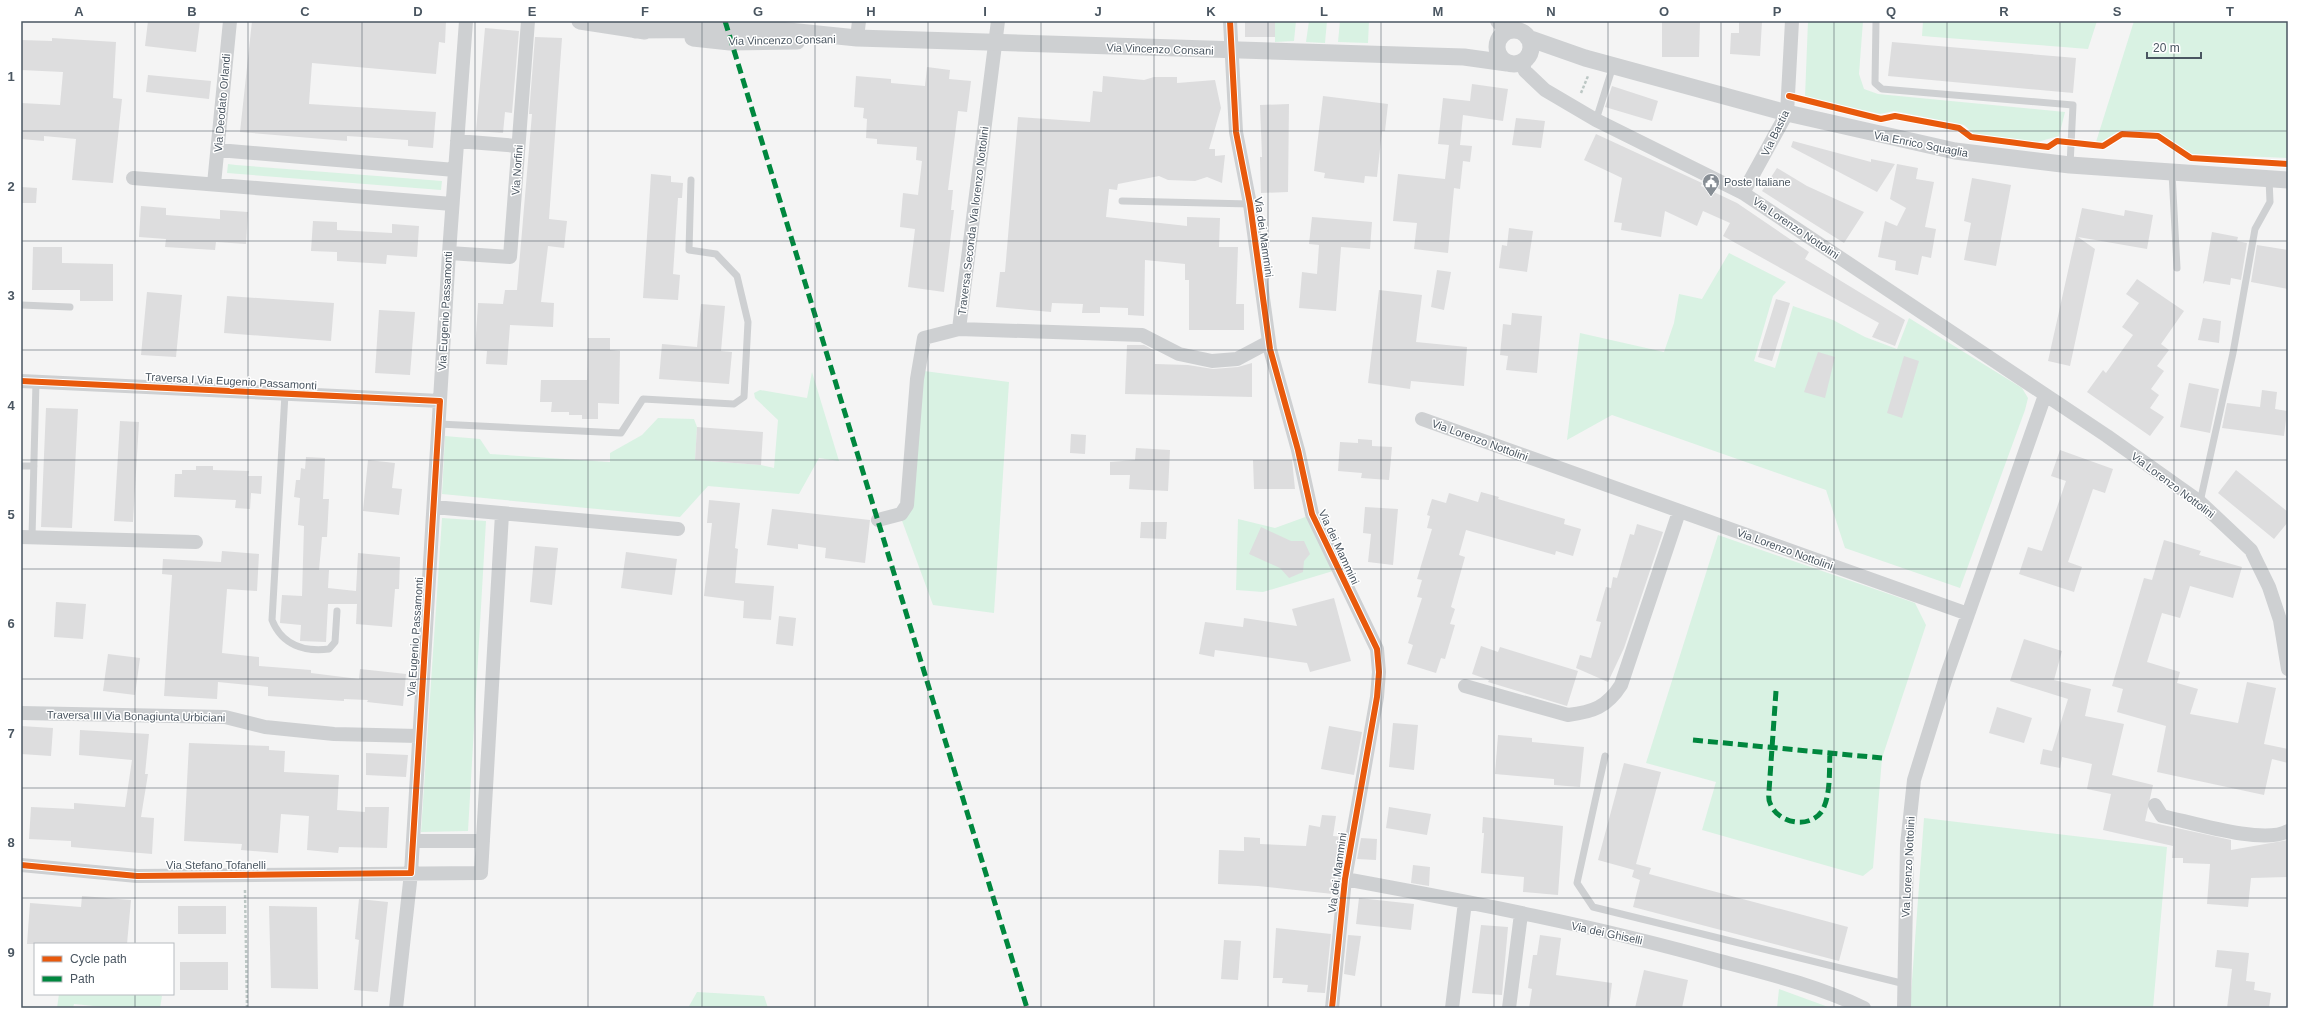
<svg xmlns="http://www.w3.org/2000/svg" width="2309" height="1029" font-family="Arial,sans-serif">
<rect width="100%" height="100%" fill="#f4f4f4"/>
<path fill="#d9f2e3" d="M1275 21H1296L1294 41 1275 42Z
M1309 21H1327L1325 43 1306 42Z
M1340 21H1369L1368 43 1338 42Z
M1808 21H1863L1859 74 1864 89 1878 94 2065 112 2059 136 2034 143 1975 135 1964 125 1894 111 1880 114 1805 97Z
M1923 21H2097L2088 49 1922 36Z
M2134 21H2288V158L2192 154 2159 132 2121 130 2101 142H2096Z
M228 164 236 165 442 181 441 190 227 173Z
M1729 253 1786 282 1773 296 1754 361 1775 368 1793 306 1833 320 1865 337 1897 349 1909 318 2022 388 2028 398 2025 410 1960 588 1845 548 1826 490 1612 415 1567 440 1580 333 1664 352 1674 323 1679 294 1702 299Z
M924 371 1009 382 994 613 933 605 901 518Z
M812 372 839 461 819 458 799 494 708 486 680 517 442 494 445 436 480 439 490 454 610 462V453L642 435 658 418 694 419 697 427 695 460 761 465 774 468 778 420 755 398 754 393 760 390 807 398Z
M1308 516 1333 571 1263 592 1236 590 1238 519 1275 528Z
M442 518 486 521 468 831 421 832Z
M1718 535 1915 603 1926 625 1882 758 1873 868 1863 876 1702 830 1716 782 1646 763Z
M1924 818 2167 847 2153 1008H1910Z
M1779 989 1831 1008H1777Z
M697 992 764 996 768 1008H688Z
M59 994H155L162 996 160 1008H113L74 1004 73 1008H57Z"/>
<path fill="#ddddde" d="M148 21H200L196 52 145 46Z
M252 21H446L445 43 439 42 436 74 312 63 309 104 436 112 433 148 408 146V140L347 136V141L240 132Z
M1245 21H1275V37H1245Z
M1662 21H1700L1699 57H1662Z
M1739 21H1762L1760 56 1730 54 1731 33H1739Z
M485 28 519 31 512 113 505 112 503 133 476 131Z
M535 37 562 38 549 219 567 221 564 248 548 246 541 302 554 303 553 327 510 325 507 365 486 364 487 351 475 350 478 303 503 304 505 290H517L532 114H529Z
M52 38 116 42 113 98 122 99 113 183 72 180 76 139 44 136V141L21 139V103L60 105 63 72 21 70V40L52 41Z
M1892 42 2076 58 2073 93 1888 76Z
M927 67 950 70 949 79 971 81 967 112 958 111 948 190H953L951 210H954L944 292 908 287 915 229 900 227 903 193 918 195 922 161 916 160 917 147 877 144V139L866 138 867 119 863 118 864 108 854 107 856 76 891 79V83L925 86Z
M148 75 211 81 209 99 146 92Z
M1103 76 1144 80 1154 77H1177V83L1215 80 1221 108 1209 149H1215V156L1225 155 1222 183 1207 177 1195 181 1168 180 1159 176 1118 184 1117 190 1109 189 1106 217 1187 226V217L1220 218 1219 247H1238L1236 304H1244V330H1189V280H1185V264L1145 260 1144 316 1128 315V308L1100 307V313H1082L1083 304 1052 303 1051 312 996 307 1000 272H1005L1018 117 1090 122 1093 91 1102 92Z
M1472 84 1508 89 1503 121 1463 115 1460 145 1472 146 1470 162 1463 161 1460 189 1454 188 1448 253 1414 249 1417 223 1393 221 1398 174 1445 179 1449 145 1438 144 1443 98 1470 101Z
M1612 86 1658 101 1652 121 1605 107Z
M1323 96 1388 104 1385 131H1382L1377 177 1365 176 1364 183 1324 178 1325 173 1314 171Z
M1289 104 1288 192 1261 193 1260 157H1262L1260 105Z
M1516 118 1545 121 1541 148 1512 145Z
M1596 134 1702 183 1701 186 1737 203 1809 252 1805 259 1905 320 1895 346 1872 337 1879 323 1723 236 1730 223 1703 211 1697 226 1665 211 1661 237 1621 230 1622 223 1614 222 1622 178 1584 160Z
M1793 141 1871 162V159L1895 164 1877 192 1791 147Z
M1897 164 1918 168 1916 179 1934 182 1925 227 1936 229 1931 258 1922 256 1918 275 1895 270 1896 261 1878 257 1885 221 1897 226 1906 208 1890 199Z
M1777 168 1807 186 1864 212 1844 243 1762 191Z
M651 174 671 176V182L683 183 682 198H678L673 274 680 275 678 300 643 298Z
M1972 178 2011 185 1996 266 1964 260 1971 223 1964 221Z
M21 187 37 188 36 203H21Z
M141 206 166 208V215L220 219V210L248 212 246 244 216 242 215 250 165 247 166 239 139 237Z
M2082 208 2124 216 2125 210 2153 215 2147 249 2078 237 2095 249 2070 366 2048 361Z
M1312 217 1372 222 1370 249 1341 247 1336 311 1299 308 1302 272 1317 274 1319 245 1309 244Z
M313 221 337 222V230L392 233V224L419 226 417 257 387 255 386 264 337 261V252L311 251Z
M1509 228 1533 231 1527 272 1499 268 1502 245 1507 246Z
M2212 232 2238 237 2237 241 2247 243 2241 280 2231 278 2230 285 2205 281 2203 284Z
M2257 245 2288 250V289L2251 282Z
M33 247H62V263L113 264V301H80V290H32Z
M1437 270 1451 272 1444 310 1431 307Z
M2137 279 2184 311 2161 344 2169 350 2157 366 2164 371 2151 389 2159 395 2150 408 2164 417 2150 436 2087 392 2103 370 2106 373 2133 335 2122 327 2139 303 2126 294Z
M1379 290 1422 295 1416 342 1467 347 1464 386 1411 381 1410 389 1368 383Z
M147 292 182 295 176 357 141 355Z
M227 296 334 303 331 341 224 333Z
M1776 299 1790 303 1772 361 1758 357Z
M701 304 725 306 721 351 732 352 729 384 659 379 662 344 697 347Z
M379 310 415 312 410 375 375 373Z
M1512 313 1542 316 1537 373 1506 370 1508 356 1500 355 1503 324 1511 325Z
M2203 318 2221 321 2219 343 2198 340Z
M588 338H610V350L620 351 619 404 598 403V419H582V415H569V412H551L552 402H540L541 380H587Z
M1127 345H1144L1155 351V364L1188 365 1213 369 1238 367 1252 363V397L1125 394Z
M1818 352 1835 357 1825 398 1804 392Z
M1904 356 1919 361 1902 418 1887 413Z
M2189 383 2219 389 2210 433 2180 427Z
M2262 390 2277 392 2275 409 2287 411 2284 436 2222 428 2227 403 2260 407Z
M46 408 78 409 72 528 41 527Z
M120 421 139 422 133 522 114 521Z
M697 427 763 432 761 465 695 460Z
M1071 434 1086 435 1085 454 1070 453Z
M1358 439 1372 440V446L1392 447 1389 480 1361 478 1362 473 1338 471 1340 442 1358 443Z
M1136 448 1170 450 1168 491 1129 489 1130 475H1110V462L1135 460Z
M2060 450 2113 469 2105 493 2093 489 2068 562 2082 567 2074 592 2019 574 2028 547 2042 551 2066 481 2051 476Z
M306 457 325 458 323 499H329L327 537H322L319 570H329L328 588 356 591 358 553 400 557 399 589H395L392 627 356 624 357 604H328L326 642 300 641 301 625 280 623 282 595 302 596 304 526 298 525 300 498 294 497 296 480H300L301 468 305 469Z
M368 460 395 463 392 488 402 489 399 515 363 511Z
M1253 460H1292L1295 489H1254Z
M196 466H213V470L249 471 248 476H262L261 494 251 493 250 509 235 508 236 500 174 497 175 474H182V470H196Z
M2236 470 2288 512V522L2274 539 2218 493Z
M1481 492 1499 497 1498 499 1565 519 1564 524 1581 529 1573 556 1556 551 1555 555 1466 530 1459 555 1465 557 1451 607 1455 609 1450 624 1455 625 1445 659 1441 658 1436 673 1407 664 1413 645 1408 643 1422 598 1417 597 1422 580 1417 579 1432 529 1427 528 1430 516 1427 515 1432 499 1446 503 1449 493 1478 502Z
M709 500 740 503 735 548 738 549 735 583 774 586 771 620 743 618 744 601 704 596 712 523H707Z
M1365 507 1398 509 1393 565 1368 562 1371 534 1363 533Z
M772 509 870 520 865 563 825 558 826 548 798 544V549L767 545Z
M1141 522H1167L1166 539 1140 538Z
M1637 524 1663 532 1624 648 1608 682 1576 668 1580 655 1591 658 1601 622 1596 621 1606 587 1611 588 1613 577 1617 578 1630 534 1634 535Z
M1261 527 1291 541H1304L1310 554 1304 561 1303 572 1289 578 1280 568 1249 554Z
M2164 540 2201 551 2199 555 2242 567 2233 598 2190 586 2180 618 2162 613 2147 662 2180 672 2177 683 2198 689 2190 714 2238 723 2247 682 2276 688 2264 744 2288 749V763L2272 759 2264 795 2157 772 2166 726 2117 712 2123 689 2112 686 2144 578 2152 580Z
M535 546 558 548 552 605 530 602Z
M222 551 259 554 257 591 227 589 222 653 259 657V666L311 670V673L359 679 360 669 406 674 403 706 367 702 368 700 344 699V701L268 696V687L218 682 217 699 164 696 172 575 162 574 163 559 221 562Z
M626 552 677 559 672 595 621 588Z
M1334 598 1351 661 1310 672 1307 663 1215 650 1214 657 1199 654 1205 622 1243 627 1244 618 1297 626 1292 609Z
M56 602 86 604 83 639 54 637Z
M779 616 796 618 793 646 776 644Z
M2024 639 2062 651 2054 680 2091 689 2085 716 2124 724 2112 775 2153 785 2145 821 2231 840V850L2288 840V877L2251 878 2248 907 2207 904 2210 864 2183 863V858H2172L2173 846 2103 830 2111 794 2087 789 2092 764 2062 757 2060 768 2040 764 2043 749 2052 751 2068 699 2010 681Z
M1481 646 1498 652 1500 647 1578 671 1567 706 1488 682 1489 680 1472 674Z
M108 654 140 658 135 695 103 691Z
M1997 707 2032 718 2024 743 1989 733Z
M1393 723 1418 725 1414 770 1389 767Z
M21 726 53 728 51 756 21 754Z
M1329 726 1362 732 1354 775 1321 769Z
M80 730 149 734 145 774H148L141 817 154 818 152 854 71 847V841L29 839 31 807 74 809V803L125 807 132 760 79 755Z
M1498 735 1532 738V742L1584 747 1580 787 1554 785V779L1495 774Z
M189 743 269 746V750L285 751 284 772 339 775 337 810 365 812V807H389L387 848 339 847 338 853 307 850 309 816 281 814 278 853 241 850 242 844 184 841Z
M366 753 408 755 406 777 366 775Z
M1624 763 1661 772 1636 864 1651 868 1649 874 1848 927 1839 961 1633 907 1640 880 1632 877 1634 870 1598 860Z
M1389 807 1431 814 1427 835 1386 828Z
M1322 815 1336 816 1333 836 1344 837 1340 858H1338L1333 894 1258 886 1218 884 1219 850 1244 851V837L1260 838V844L1306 846 1309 825 1320 827Z
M1483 817 1563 826 1558 895 1523 892 1524 877 1481 873 1484 833H1482Z
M1361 838 1377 839 1376 860 1357 859Z
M1413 865 1430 867 1429 886 1411 883Z
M82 896 131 900 127 944H27L30 903 81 907Z
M1359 898 1414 904 1411 930 1356 924Z
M359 899 388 902 378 992 354 990 359 940 355 939Z
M178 906H226V934H178Z
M269 906 317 907 318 989 271 988Z
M1481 925 1508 927 1502 995 1472 993Z
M1276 928 1331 934 1325 993 1307 992 1308 985 1282 983 1283 978H1273Z
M1348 935 1361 936 1355 976 1344 974Z
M1540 935 1561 938 1556 975 1612 983 1609 1008H1529L1532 989 1528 988 1533 955H1537Z
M1224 940 1241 941 1238 980 1221 979Z
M2217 950 2249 953 2246 981 2255 982 2254 990 2271 993 2269 1008H2227L2232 969 2215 967Z
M180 962H228V990H180Z
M1644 970 1688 980 1682 1008H1635Z"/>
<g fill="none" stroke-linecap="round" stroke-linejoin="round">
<path stroke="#bcc7c4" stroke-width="2.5" stroke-dasharray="3 2" stroke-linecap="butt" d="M1581 93 1588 76
M245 890 247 1008"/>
<path stroke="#ced0d2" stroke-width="7" d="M1876 21 1875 83 1882 89 2073 105 2070 165
M1596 120 1613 66
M2172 173 2177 268
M1122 201 1250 204
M21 305 70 307
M285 394 272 620C282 645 304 652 329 649L335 642 337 611
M439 424 621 433 643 399 734 404 744 397 748 322 737 276 716 254 689 250 691 180
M21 466H34
M2200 502 2233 353 2255 229 2270 202 2269 179
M32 537 36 382
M1605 756 1577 883 1593 907 1905 984"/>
<path stroke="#ced0d2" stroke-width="14" d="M1230 21 1236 132 1250 204 1270 349 1298 450 1312 514 1377 649 1379 672 1377 697 1345 879 1332 1008
M1497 21 1506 31
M857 38 859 21
M1522 62 1525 71 1545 90 1596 120 1743 193 2107 436 2200 502 2251 550 2269 587 2280 620 2288 669
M457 141 518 146
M218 150 455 170
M133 178 452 204
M214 184 230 21
M1743 193 1787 113 1792 21
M449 253 510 257 528 21
M959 329 998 21
M21 381 440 401
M1422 419 1968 614
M434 507 678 529
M878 520 901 514 907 505 917 379 924 338 959 329 1142 335 1179 354 1212 361 1237 359 1269 342
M21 537 196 542
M1465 686 1568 715C1593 712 1607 707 1621 685L1679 512
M21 713 225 717 265 727 334 734 418 736
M2155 805 2162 816C2191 822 2263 845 2288 831
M413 841H483
M21 865 137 876 481 873 502 514
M1345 879C1470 902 1597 926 1720 961 1769 974 1818 986 1864 1008
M396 1008 411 873 449 253 466 21
M1452 1008 1465 902
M1509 1008 1521 914
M1904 1008 1907 845 1914 780 1947 674 2045 395"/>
<path stroke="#ced0d2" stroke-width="17" d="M580 21 645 31
M635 30 769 29 857 38 1464 57 1507 63
M1497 47a17 17 0 1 1 34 0a17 17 0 1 1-34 0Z
M693 38 730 42 797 41
M1528 38 1585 58 1787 113 1955 151 2070 165 2288 180"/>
<path stroke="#00873e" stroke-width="5" stroke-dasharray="10 5" stroke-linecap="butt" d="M725 21 1027 1008
M1776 691 1769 791C1769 794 1768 799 1770 803 1777 823 1809 830 1822 811 1831 795 1829 771 1830 753
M1693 740 1882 758"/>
<defs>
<path id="cycleway" d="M1230 21 1236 132 1250 204 1270 349 1298 450 1312 514 1377 649 1379 672 1377 697 1345 879 1332 1008
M1789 96 1881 119 1895 116 1959 128 1971 137 2048 147 2057 141 2103 146 2122 134 2158 136 2191 158 2288 164
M21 381 440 401 411 873 137 876 21 865"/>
</defs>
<use href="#cycleway" stroke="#fff" stroke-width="8"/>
<use href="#cycleway" stroke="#e8590c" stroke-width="6"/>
</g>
<path fill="none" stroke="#4a5661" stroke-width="1" stroke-opacity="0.55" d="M135 21V944M248 21V1008M362 21V1008M475 21V1008M588 21V1008M702 21V1008M815 21V1008M928 21V1008M1041 21V1008M1154 21V1008M1268 21V1008M1381 21V1008M1494 21V1008M1608 21V1008M1721 21V1008M1834 21V1008M1947 21V1008M2060 21V1008M2174 21V1008M21 131H2288M21 241H2288M21 350H2288M21 460H2288M21 569H2288M21 679H2288M21 788H2288M21 898H2288M135 994V1008"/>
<defs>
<symbol id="civic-pin" viewBox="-11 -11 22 30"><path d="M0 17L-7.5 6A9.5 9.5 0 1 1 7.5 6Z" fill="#868d94" stroke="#fff"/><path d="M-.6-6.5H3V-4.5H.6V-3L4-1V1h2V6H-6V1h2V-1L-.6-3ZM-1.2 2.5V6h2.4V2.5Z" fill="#fff"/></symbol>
</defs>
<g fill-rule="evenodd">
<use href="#civic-pin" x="1701" y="172" width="20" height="27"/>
</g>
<g text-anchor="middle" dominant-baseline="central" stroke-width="3" stroke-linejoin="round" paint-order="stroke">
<g font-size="11" fill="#4a5661" stroke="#fff">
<text transform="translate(782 40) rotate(-1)">Via Vincenzo Consani</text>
<text transform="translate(1160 49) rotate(2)">Via Vincenzo Consani</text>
<text transform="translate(222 103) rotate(-85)">Via Deodato Orlandi</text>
<text transform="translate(1775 133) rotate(-64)">Via Bastia</text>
<text transform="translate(1921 144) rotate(11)">Via Enrico Squaglia</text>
<text transform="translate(517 170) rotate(-86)">Via Norfini</text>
<text transform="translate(973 221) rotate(-83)">Traversa Seconda Via lorenzo Nottolini</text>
<text transform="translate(1796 228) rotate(34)">Via Lorenzo Nottolini</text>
<text transform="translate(1264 237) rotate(82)">Via dei Mammini</text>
<text transform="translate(445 311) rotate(-87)">Via Eugenio Passamonti</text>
<text transform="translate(231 381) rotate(3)">Traversa I Via Eugenio Passamonti</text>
<text transform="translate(1480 440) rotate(20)">Via Lorenzo Nottolini</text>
<text transform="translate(2173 485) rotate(37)">Via Lorenzo Nottolini</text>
<text transform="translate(1339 547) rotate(65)">Via dei Mammini</text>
<text transform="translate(1785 549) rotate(20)">Via Lorenzo Nottolini</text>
<text transform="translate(415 637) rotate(-86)">Via Eugenio Passamonti</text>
<text transform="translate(136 716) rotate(1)">Traversa III Via Bonagiunta Urbiciani</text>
<text x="216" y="865">Via Stefano Tofanelli</text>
<text transform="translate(1908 867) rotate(-87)">Via Lorenzo Nottolini</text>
<text transform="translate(1337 873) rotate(-82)">Via dei Mammini</text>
<text transform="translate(1607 933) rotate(12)">Via dei Ghiselli</text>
</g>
<g font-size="11" fill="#4a5661" stroke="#fff" text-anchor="start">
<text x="1724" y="182">Poste Italiane</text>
</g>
</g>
<rect width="2309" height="1029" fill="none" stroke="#ffffff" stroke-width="44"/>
<rect x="34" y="943" width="140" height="52" fill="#ffffff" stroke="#b7bbc0"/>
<rect x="42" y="956" width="20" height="6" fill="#e8590c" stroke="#b7bbc0"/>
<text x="70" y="963" font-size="12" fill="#4a5661">Cycle path</text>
<rect x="42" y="976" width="20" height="6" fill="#00873e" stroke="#b7bbc0"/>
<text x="70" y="983" font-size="12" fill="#4a5661">Path</text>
<path d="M2147 52v6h54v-6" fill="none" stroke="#4a5661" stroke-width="2"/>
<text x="2153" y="52" font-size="12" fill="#4a5661" stroke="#ffffff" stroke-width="3" paint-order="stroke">20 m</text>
<rect x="22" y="22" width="2265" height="985" fill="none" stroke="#4a5661" stroke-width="1.5"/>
<g font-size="13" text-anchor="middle" font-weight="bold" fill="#4a5661">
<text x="79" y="16">A</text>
<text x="192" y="16">B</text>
<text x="305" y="16">C</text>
<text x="418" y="16">D</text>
<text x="532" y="16">E</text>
<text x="645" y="16">F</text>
<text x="758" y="16">G</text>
<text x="871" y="16">H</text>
<text x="985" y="16">I</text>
<text x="1098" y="16">J</text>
<text x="1211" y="16">K</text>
<text x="1324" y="16">L</text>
<text x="1438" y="16">M</text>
<text x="1551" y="16">N</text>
<text x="1664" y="16">O</text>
<text x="1777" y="16">P</text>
<text x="1891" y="16">Q</text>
<text x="2004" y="16">R</text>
<text x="2117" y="16">S</text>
<text x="2230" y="16">T</text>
<text x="11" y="81">1</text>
<text x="11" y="191">2</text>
<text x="11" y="300">3</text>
<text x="11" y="410">4</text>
<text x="11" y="519">5</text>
<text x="11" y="628">6</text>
<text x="11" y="738">7</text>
<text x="11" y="847">8</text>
<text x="11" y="957">9</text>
</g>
</svg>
